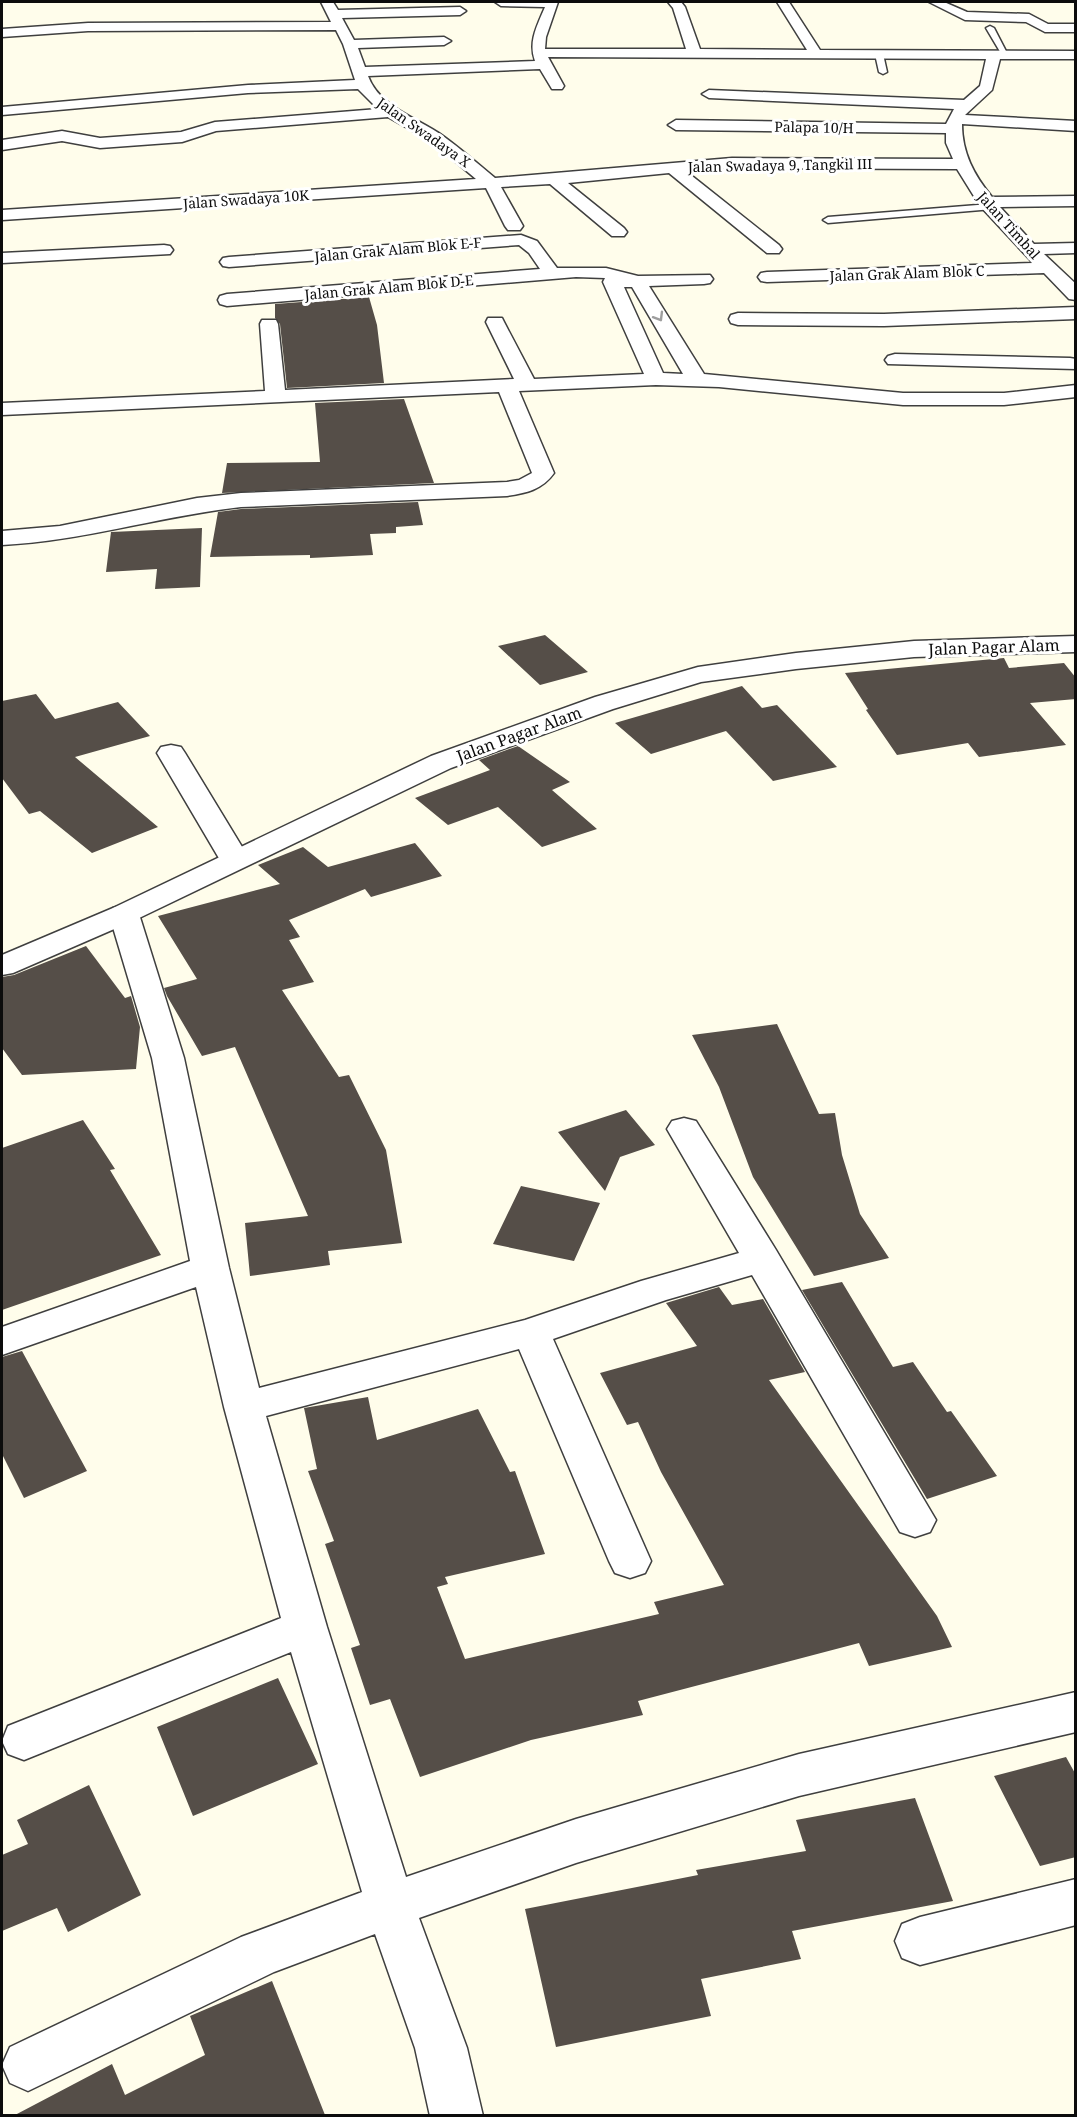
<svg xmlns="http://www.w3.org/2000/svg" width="1077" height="2117" font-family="'Noto Serif',serif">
<rect width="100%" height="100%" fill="#fffdeb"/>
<path fill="#554e48" d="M369 297 377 325 384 383 287 388 280 324 275 318V304Z
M404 399 434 483 222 493 227 463 320 462 315 403Z
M418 502 423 525 396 527V533L370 534 373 555 310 558V555L210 557 218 512 241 509Z
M202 528 200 587 155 589 157 569 106 572 111 532Z
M545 635 588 672 540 685 498 646Z
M1004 658 1009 668 1064 663 1076 678V699L1030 703 1066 745 979 757 968 743 897 755 866 710 868 709 845 673Z
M742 686 762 708 777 705 837 767 773 781 726 731 651 754 615 723Z
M36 694 55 719 118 702 150 736 75 757 158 827 92 853 40 811 29 814 2 778V701Z
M518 746 570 782 552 790 597 829 542 847 498 807 448 825 415 798 490 770 479 760Z
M415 843 442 876 371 897 365 889 289 920 300 937 289 940 314 982 282 990 339 1077 349 1075 386 1150 402 1243 328 1251 330 1265 250 1276 245 1223 308 1216 235 1047 202 1056 167 996 164 988 197 979 158 916 280 884 258 865 303 847 328 867Z
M86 946 125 998 131 996 140 1027 136 1069 22 1075 2 1048V977L14 975Z
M777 1024 819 1114 835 1113 842 1155 860 1214 889 1258 814 1276 753 1177 719 1087 692 1035Z
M626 1110 655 1145 620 1157 605 1191 558 1132Z
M83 1120 115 1169 110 1170 161 1255 2 1310V1148Z
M521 1186 600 1203 574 1261 493 1244Z
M842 1282 893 1367 913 1362 947 1412 951 1411 997 1476 927 1499 802 1290Z
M719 1287 732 1305 763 1299 805 1372 769 1380 937 1616 952 1647 869 1666 859 1643 638 1701 643 1715 531 1740 420 1777 390 1699 370 1705 351 1648 360 1645 325 1544 334 1541 308 1471 317 1469 304 1408 368 1397 377 1440 478 1409 510 1472 515 1471 545 1554 445 1577 448 1584 437 1587 465 1659 659 1614 654 1602 724 1585 661 1472 638 1422 627 1425 600 1373 697 1346 666 1303Z
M22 1351 87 1471 24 1498 2 1454V1357Z
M278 1678 318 1764 193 1816 157 1727Z
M1066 1757 1076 1775V1857L1040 1866 994 1776Z
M89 1785 141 1895 68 1932 57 1908 2 1931V1855L28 1844 17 1820Z
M915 1798 953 1901 792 1931 801 1959 701 1979 711 2016 556 2047 525 1909 698 1875 696 1870 806 1851 796 1820Z
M272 1981 325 2115H15L112 2064 125 2095 205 2055 190 2016Z"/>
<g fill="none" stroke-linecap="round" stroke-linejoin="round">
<defs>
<path id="service" d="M990 26 994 28 1009 57 1002 55 986 28Z
M879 52 883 54 887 72 883 74 879 72 875 54Z
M990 204 993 205V209L828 223 823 220 828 217Z"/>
<path id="minor" d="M321 2H333L338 10 460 7 466 11 460 15 342 18 354 40 444 37 451 41 444 45 358 48 365 67 535 61C528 42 537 26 545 7L501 6 495 2H558L546 37 545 49H686L673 8 668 2H681L685 7 700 49 807 50 777 2H789L820 50 1076 51V59H1000L992 90 965 115 1076 121V131L962 124C962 153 974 175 992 197L1076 196V206L1000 207 1034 244 1076 243V253L1044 254 1076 284V300L1069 299 1044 273 767 282 761 281 758 277 761 273 767 272 1033 263 980 206 957 169 732 168 687 172 779 245 782 249 779 253H767L669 173 568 183 624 228 627 232 624 236H612L550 184 501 187 523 226 520 230H508L505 226 486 188 2 220V210L476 179 432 142 388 117 216 131 182 142 100 148 62 141 2 150V140L62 131 100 138 181 132 215 122 378 109 358 89 248 93 2 115V107L248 85 355 80 343 44 336 30 88 31 2 37V29L88 23 331 22ZM548 57 986 59 980 86 964 100 709 90 702 94 709 98 954 109 946 124 676 120 668 125 676 130 946 133V143L953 159 732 158 495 178C478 164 461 149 443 136 418 118 380 108 368 76L540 69 552 89H562L564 86Z
M929 2H944L967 12 1029 14 1048 24H1076V32H1045L1026 22 965 20Z
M521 235 537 241 557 268H606L638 276 710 275 713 279 710 283 704 284 649 286 704 374 903 393H1004L1076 385V397L1004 405H903L719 387 656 385 519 391 554 473C542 490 526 493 507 496L241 507C161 516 83 541 2 545V531L60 526 197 498 241 493 507 482 519 480 532 473 499 392 2 415V403L265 391 260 324 262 320H276L278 324 285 390 514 379 486 322 488 318H502L504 322 534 379 644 374 603 282 605 278 576 277 227 306 220 304 218 300 220 296 227 294 540 269 529 253 519 245 229 267 223 266 220 262 223 258 229 257ZM624 287H632L683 374 663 373Z
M164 245 170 246 173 250 170 254 2 263V253Z
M1076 307V319L884 326 738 325 731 323 729 319 731 315 738 313 884 314Z
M895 354 1070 358 1076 359V369L888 364 885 360 888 356Z
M171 745 181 747 185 753 250 860 245 866 235 869 225 866 220 860 157 753 161 747Z
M124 905 135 908 139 914 184 1058 229 1268 259 1388 525 1320 641 1281 739 1253 667 1129 672 1121 684 1118 696 1121 701 1129 776 1250 936 1520 930 1532 915 1537 900 1532 752 1275 666 1300 553 1339 651 1561 645 1573 630 1578 615 1573 609 1561 519 1349 266 1416 327 1627 406 1877 576 1819 799 1754 1076 1692V1732L799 1796 576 1863 419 1918 467 2048 483 2116H430L415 2048 375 1934 274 1972 28 2091 10 2083 2 2065 10 2047 241 1937 362 1892 291 1652 24 1760 8 1754 2 1741 8 1726 281 1618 224 1407 196 1287 2 1355V1327L190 1261 152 1058 109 914 113 908Z
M1076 1879V1925L920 1965 902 1958 895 1941 902 1924 920 1917Z"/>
<path id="tertiary" d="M1076 636V652L914 657 796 669 701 682 613 709 451 768 135 920 13 973 2 975V955L113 908 431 756 595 697 698 667 796 653 914 641Z"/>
</defs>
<use href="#service" stroke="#3f3f3f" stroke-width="3"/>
<use href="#minor" stroke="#3f3f3f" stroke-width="3"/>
<use href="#tertiary" stroke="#3f3f3f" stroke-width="3"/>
<use href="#service" fill="#fff" fill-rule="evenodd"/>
<use href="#minor" fill="#fff" fill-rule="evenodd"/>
<use href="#tertiary" fill="#fff" fill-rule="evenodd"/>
</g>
<defs><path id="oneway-chevron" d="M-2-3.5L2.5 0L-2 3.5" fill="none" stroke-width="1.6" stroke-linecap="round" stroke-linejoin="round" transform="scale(1.5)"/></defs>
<use stroke="#9e9e9e" href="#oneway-chevron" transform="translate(659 317) rotate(59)"/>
<g text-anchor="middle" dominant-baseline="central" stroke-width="6" stroke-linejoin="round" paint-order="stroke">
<g font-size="14" fill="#0c0c0c" stroke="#fff">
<text transform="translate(814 127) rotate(1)">Palapa 10/H</text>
<text transform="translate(424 132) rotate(35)">Jalan Swadaya X</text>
<text transform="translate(780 165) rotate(-1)">Jalan Swadaya 9, Tangkil III</text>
<text transform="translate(246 199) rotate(-4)">Jalan Swadaya 10K</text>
<text transform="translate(1009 225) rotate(48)">Jalan Timbal</text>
<text transform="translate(398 249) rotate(-5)">Jalan Grak Alam Blok E-F</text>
<text transform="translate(907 273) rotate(-2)">Jalan Grak Alam Blok C</text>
<text transform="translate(389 287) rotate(-5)">Jalan Grak Alam Blok D-E</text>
</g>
<g font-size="16" fill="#0c0c0c" stroke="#fff">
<text transform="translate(994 647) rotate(-2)">Jalan Pagar Alam</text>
<text transform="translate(519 734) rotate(-20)">Jalan Pagar Alam</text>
</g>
</g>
<rect width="1077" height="2117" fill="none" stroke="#0c0c0c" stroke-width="6"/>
</svg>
